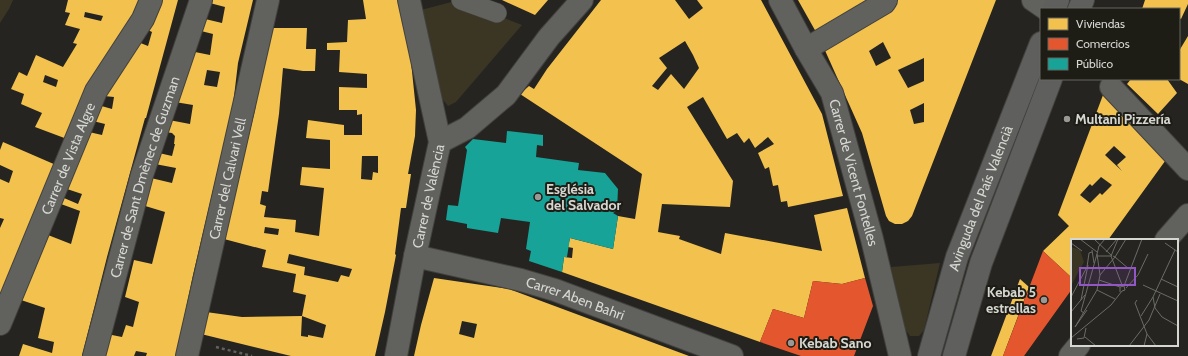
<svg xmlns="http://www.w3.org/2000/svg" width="1188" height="356" font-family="Cabin,sans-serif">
<rect width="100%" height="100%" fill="#252420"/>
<path fill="#3a3623" d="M0 0H13L9 9 0 23Z
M459 0 522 25 456 102 448 106 439 95 421 10Z
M940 263 924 330 919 336H910L905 329 891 267Z"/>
<path fill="#f2c14e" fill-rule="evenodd" d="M68 0H140L139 6 67 139 35 127 42 113 21 104 24 94 11 89 19 72 27 76 36 55 63 67 77 44 73 43 80 29 65 25 70 13 65 12ZM85 12 103 16 101 21 84 17ZM45 75 58 80 56 87 43 82Z
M161 0H178L146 118H145L107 257 82 356H19L23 344 52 353 54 342 38 338 45 308 21 300 48 235 71 244 80 211 61 204 64 198 78 204 82 194 67 189 89 132 102 135 105 124 93 121 98 105 112 109 114 97 104 96 138 42 148 46 152 32 146 29Z
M207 0H253L238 63 233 105 193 275 176 356H146L147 353 136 351 134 356H101L107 334 122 337 126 325 133 327 139 302 125 297 134 260 152 264 165 212 142 205 151 178 172 183 176 168 155 164 159 153 172 156 175 144H174L175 136 172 133 165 132 169 120 190 124 193 105 175 102 190 51 210 55 213 34 197 30 201 18 222 23 225 7 206 2ZM207 70 220 72 217 87 204 85Z
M363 0H400L410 52 416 110 415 136 408 174H411L406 208H401L395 254 396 255 385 312 375 356H291L201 334 206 312 242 317 302 316 301 336 308 337V335L323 338 326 325 302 316 306 295 293 292 296 274 262 267 266 250 224 239 255 110 268 28H307L306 49H316L315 71H303L283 68 279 114 268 192 262 191 260 204 266 206 264 217 296 220 295 232 319 236 324 188 300 185 302 167 330 169V140L306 138 308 120 344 125V135H362V114L357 115V110H339V87L367 88V74L339 72 340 50H327V43L347 42 348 20 366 19ZM362 156H378V173L373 172 372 180 361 179ZM265 227 279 229 278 235 264 233ZM289 254 352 269 349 277 341 275 338 282 304 275 305 267 287 263Z
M502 0H548L535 15Z
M601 0H675L689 19 703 8 697 0H761L822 114 843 196 788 207 787 201 781 202 778 185 773 186 769 167 765 169 758 153 774 144 768 137 755 148 749 138 744 143 737 133 727 139 703 97 687 107 733 181 730 207 662 204 658 232 680 236 679 239 721 254 725 233 822 251 814 215 847 208 865 278 842 284 813 281 804 318 773 309 760 342 562 272 564 257 572 258 573 248 568 247 570 238 613 249 618 216 635 219 642 174 520 94 529 86 534 89 547 69ZM685 41 693 55 699 68 684 89 671 74 658 90 652 86 667 68 659 58Z
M798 0H873L816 32Z
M894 0H996L912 216 908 221 902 224H895L889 221 886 216 862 133 823 46ZM883 42 891 58 876 66 869 51ZM924 58V81L908 88 898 70ZM924 103V122L914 124 910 110Z
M1145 0H1188V4L1181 19 1179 18V9H1142Z
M1188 36V84L1179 79V51Z
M1131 79H1167L1177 93 1158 114 1127 84Z
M1103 95 1168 157 1108 240H1072V278L1043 251 1069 226 1058 215ZM1114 146 1126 157 1117 165 1122 171 1105 155ZM1101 177 1112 185 1102 195 1100 193 1090 203 1080 195 1089 185 1090 184 1092 186Z
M3 142 56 165 0 295V228L4 219 0 218V179L9 183 13 171 0 165V150Z
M434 278 509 289 689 356H414L421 325ZM462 321 477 324 474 338 459 334Z
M1020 279 1029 287 1003 356H991Z"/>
<path fill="#e4572e" d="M1043 251 1072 278V289L1024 356H1003Z
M865 278 873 306 854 356H801L760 342 773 309 804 318 813 281 842 284Z"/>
<path fill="#17a398" d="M507 131 543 135V146L537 145 536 157 579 163 578 170 605 173 618 189 617 210 613 213 618 216 613 249 570 238 567 257H564L562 272 529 261 531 251 526 249 530 222 501 218 498 233 467 228V224L446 220 448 205 458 206 467 150 465 147 473 139 506 143Z"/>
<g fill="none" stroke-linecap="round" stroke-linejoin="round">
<defs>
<path id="pedestrian" d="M461 0 497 13"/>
<g id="minor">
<path id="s1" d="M780 0 806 49 832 93 872 239 900 356"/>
<path d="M1033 0 1046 9"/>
<path d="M806 49 884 3 886 0"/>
<path d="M1111 87 1188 169"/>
<path d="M440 142 467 128 506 95 549 37 582 0"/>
<path d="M1166 240 1188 215"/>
<path id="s2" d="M415 256 521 280 555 290 732 356"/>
<path id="s3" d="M0 324 96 91 143 19 151 0"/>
<path id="s4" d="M94 356 142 175 201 0"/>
<path id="s5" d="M187 356 268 0"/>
<path id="s6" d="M396 356 415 256 440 142 409 0"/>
<path d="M1070 356 1079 345"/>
</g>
<g id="secondary">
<path d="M1054 9 1058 0"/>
<path d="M1079 9 1083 0"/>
<path id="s7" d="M929 356 957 257 1041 43"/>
<path d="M954 356 981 263 1051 79"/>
</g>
</defs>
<use href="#pedestrian" stroke="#42413e" stroke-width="20"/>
<use href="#minor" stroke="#42413e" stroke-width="24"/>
<use href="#secondary" stroke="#42413e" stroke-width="24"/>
<path stroke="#62615f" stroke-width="2.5" stroke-dasharray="3 3" stroke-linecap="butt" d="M216 347 252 356"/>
<use href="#pedestrian" stroke="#61615e" stroke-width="19"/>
<use href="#minor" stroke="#61615e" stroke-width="22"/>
<use href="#secondary" stroke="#5f5f5d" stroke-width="22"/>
</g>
<g fill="#999894" stroke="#1d1c15" stroke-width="1.5">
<circle cx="1067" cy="119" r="4"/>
<circle cx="538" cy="197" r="4"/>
<circle cx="1044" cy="300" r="4"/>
<circle cx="791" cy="343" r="4"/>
</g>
<g text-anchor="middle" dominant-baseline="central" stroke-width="4" stroke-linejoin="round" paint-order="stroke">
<g font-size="14" font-weight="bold" fill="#d7d7d2" stroke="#1d1c15" text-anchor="start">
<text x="1075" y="119">Multani Pizzería</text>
<text x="546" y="189">Església<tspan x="546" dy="16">del Salvador</tspan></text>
<text x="1036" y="292" text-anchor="end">Kebab 5<tspan x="1036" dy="16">estrellas</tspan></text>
<text x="799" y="343">Kebab Sano</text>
</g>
<g font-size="14" fill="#d7d7d2" stroke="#1d1c15">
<text stroke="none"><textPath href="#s3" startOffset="179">Carrer de Vista Algre</textPath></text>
<text stroke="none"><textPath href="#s1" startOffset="189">Carrer de Vicent Fontelles</textPath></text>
<text stroke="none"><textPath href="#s4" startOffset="186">Carrer de Sant Dmènec de Guzman</textPath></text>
<text stroke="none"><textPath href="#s5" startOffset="182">Carrer del Calvari Vell</textPath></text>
<text stroke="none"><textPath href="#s6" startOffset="163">Carrer de València</textPath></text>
<text stroke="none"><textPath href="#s7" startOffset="166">Avinguda del País Valencià</textPath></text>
<text stroke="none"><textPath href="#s2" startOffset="166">Carrer Aben Bahri</textPath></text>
</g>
</g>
<g transform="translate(1071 239)">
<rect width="107" height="107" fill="#252420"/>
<path d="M0 8 9 11 13 23 0 47Z" fill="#3a3623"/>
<path fill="none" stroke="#6c6c67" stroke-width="1" d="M9 0 26 13M23 0 41 17M47 0 40 17 51 46M55 0 44 18 58 30M0 4 11 12M94 4 107 13M21 11 23 24M35 13 46 0M26 17H40M29 36 26 15 28 7 34 0M90 40 107 48M28 41 49 48M72 46 107 62M53 47 71 0M55 49 67 36 77 15M26 51 44 60M49 53V48L53 47 54 51 51 52M0 58 16 28 18 14 21 13M82 58 84 69 91 78 107 87M10 61 17 26M66 61 64 64 76 95 85 107M16 71 4 88 26 51 29 36 44 18 42 17M0 73 14 56M13 74 10 72 26 15M70 77 82 58 104 11M14 98 25 107M0 99 40 66 51 52M6 100 13 99 15 89M58 107 78 81 89 55M73 107 76 95"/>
<path fill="#9257c4" fill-opacity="0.15" stroke="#9257c4" stroke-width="2" d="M9 29H64V46H9Z"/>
<rect width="107" height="107" fill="none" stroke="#d7d7d2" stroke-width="2"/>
</g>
<rect x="1040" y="8" width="140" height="72" fill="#1d1c15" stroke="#676761"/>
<rect x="1048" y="18" width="20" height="12" fill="#f2c14e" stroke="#676761"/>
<text x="1076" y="28" font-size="12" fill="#d7d7d2">Viviendas</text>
<rect x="1048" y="38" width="20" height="12" fill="#e4572e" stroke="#676761"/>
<text x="1076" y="48" font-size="12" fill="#d7d7d2">Comercios</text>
<rect x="1048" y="58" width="20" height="12" fill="#17a398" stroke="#676761"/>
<text x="1076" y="68" font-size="12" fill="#d7d7d2">Público</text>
</svg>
